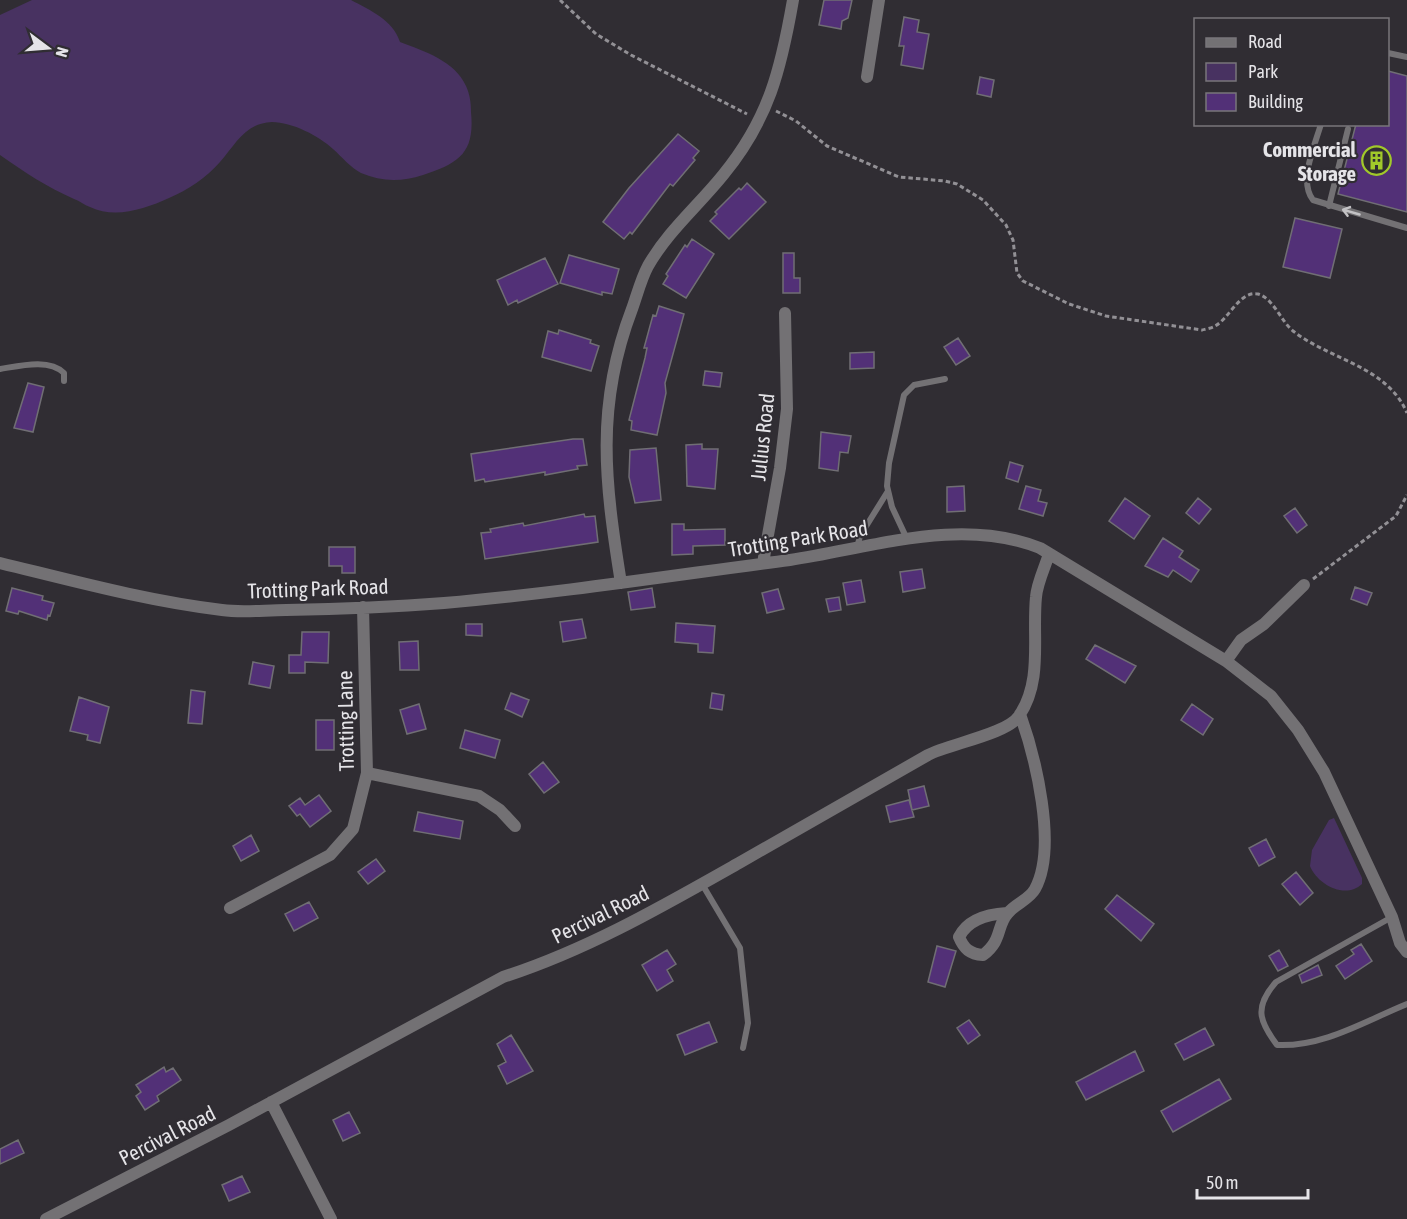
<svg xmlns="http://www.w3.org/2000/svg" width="1407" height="1219" font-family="'Asap Condensed',sans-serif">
<rect width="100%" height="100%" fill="#302d33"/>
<path fill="#483261" d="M32 0H351C370 10 393 20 400 42 424 51 455 61 466 86 470 95 471 103 471 112 475 153 459 163 423 175 401 182 382 182 361 173 351 168 342 157 333 149 319 136 292 122 272 122 245 123 236 144 220 162 206 178 188 190 169 198 145 209 115 219 90 207 84 205 80 201 74 199 47 187 24 172 0 155V15Z
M1334 818 1362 878V884C1345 900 1317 884 1310 866L1312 850 1329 820Z"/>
<path fill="#523077" stroke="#706e74" stroke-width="1.5" d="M824 0H852L848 18 842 21 841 29 819 25Z
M904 17 919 20 917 32 929 34 923 69 901 65 904 46H899Z
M1388 71 1407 76V212L1338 194 1356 124H1388Z
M980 77 994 80 991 97 977 94Z
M678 134 699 151 693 158 695 160 673 186 670 184 632 234 630 232 624 239 603 222 629 188Z
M747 183 766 202 729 239 710 221 717 214 715 212 739 188 741 190Z
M1295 218 1342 229 1330 278 1283 267Z
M692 239 714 254 686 298 663 284 668 276 666 274 685 245 687 247Z
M783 253H794V278H800V293H783Z
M569 255 619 269 612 294 602 292V295L560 283Z
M545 258 558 284 518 303 517 300 508 305 497 280Z
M659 306 684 314 665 383 666 393 657 435 631 430 632 421 629 420 645 358 647 348H644L653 315 656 316Z
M559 330 591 340 590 343 599 346 591 371 542 357 548 331 558 334Z
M958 338 970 356 956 365 944 347Z
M874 352V368L850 369V353Z
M705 371 722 373 720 387 703 385Z
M28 383 44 387 33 432 14 428Z
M821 432 851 436 848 453 840 452 838 471 819 468Z
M573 439H583L587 465 577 466 578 469 545 475V472L485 482 484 479 475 481 471 454Z
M702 444V449H718L715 489 687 486 686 445Z
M656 448 661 500 635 503 629 477 630 450Z
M1010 462 1023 466 1018 482 1006 478Z
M964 486 965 511 947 512V487Z
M1026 486 1041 490 1038 501 1047 503 1043 516 1019 509Z
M1125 498 1150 516 1134 539 1109 521Z
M1198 498 1211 509 1199 524 1186 513Z
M1295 508 1307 525 1297 533 1284 516Z
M584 514 585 517 595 516 598 542 485 559 481 533 491 532 490 529 523 523 524 526Z
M672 524H684V530L725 529V545L693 546V554L672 555Z
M1163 538 1183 551 1179 557 1199 570 1191 582 1173 570 1168 577 1145 566Z
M329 547H355V573H342V566H329Z
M922 569 925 588 903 592 900 572Z
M861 580 865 602 847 605 843 583Z
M1355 587 1372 593 1367 605 1351 599Z
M12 588 43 596 42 600 54 603 50 616 48 615 47 620 19 611 18 614 6 611Z
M652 588 655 607 631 610 628 592Z
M778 589 784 609 767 613 762 593Z
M839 597 841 610 829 612 826 599Z
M582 619 586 638 563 642 560 622Z
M676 623 715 626 713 653 698 652V644L675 642Z
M466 624H482V636L466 635Z
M302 632H329L328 663 305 662V673H289V655H301Z
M418 641 419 670H400L399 642Z
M1095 645 1136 666 1125 683 1086 659Z
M253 662 274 666 270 688 249 684Z
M191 690 205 692 202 724 188 723Z
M511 693 529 700 522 717 505 709Z
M712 693 724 695 722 710 710 708Z
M79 697 109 707 100 743 87 740 88 735 70 731Z
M419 704 426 729 407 734 400 710Z
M1192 704 1213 719 1203 735 1181 720Z
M316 720H334V750H316Z
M465 730 500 740 495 758 460 748Z
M543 762 559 782 544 793 529 774Z
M924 786 929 806 912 810 908 790Z
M319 795 331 811 310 827 300 814 297 816 289 806 300 798 305 805Z
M909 800 914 817 890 822 886 806Z
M418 812 463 821 460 839 414 831Z
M251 835 259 851 241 861 233 846Z
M1266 839 1275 857 1259 866 1249 848Z
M376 859 385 871 368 884 358 872Z
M1296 872 1313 893 1300 905 1282 884Z
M1117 895 1154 924 1141 941 1105 909Z
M309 902 318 918 294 931 285 914Z
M1361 944 1372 961 1345 979 1336 966 1354 954 1351 950Z
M937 946 956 951 945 987 928 982Z
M667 950 676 964 667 970 673 981 657 991 642 965Z
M1279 950 1288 966 1278 971 1269 956Z
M1318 965 1322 975 1302 983 1299 975Z
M969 1020 980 1035 968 1044 957 1028Z
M709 1022 717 1042 685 1055 677 1035Z
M1205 1028 1214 1045 1184 1060 1175 1044Z
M511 1035 533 1071 507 1084 498 1066 506 1062 497 1044Z
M1135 1051 1144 1071 1086 1100 1076 1082Z
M164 1067 166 1072 173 1068 181 1080 157 1096 159 1101 145 1110 136 1096 141 1092 136 1085Z
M1219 1079 1231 1099 1173 1132 1161 1111Z
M349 1112 360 1133 343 1141 333 1120Z
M18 1140 24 1153 0 1164V1149Z
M242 1176 250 1192 229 1201 222 1185Z"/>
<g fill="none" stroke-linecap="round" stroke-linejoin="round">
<path stroke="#929095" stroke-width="3" stroke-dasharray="4.5 3" stroke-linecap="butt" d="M560 0 596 34 631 55 747 114
M776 111 796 121 827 146 899 177 945 181 957 184 983 200 1006 225 1013 240 1017 273 1023 281 1069 304 1106 316 1202 330C1206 329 1212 328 1215 326 1229 319 1240 290 1258 294 1273 298 1281 321 1293 331 1330 360 1387 366 1407 413
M1313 579 1396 516 1407 495"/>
<path stroke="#737174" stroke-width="6" d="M1388 53 1407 57
M1321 124C1315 145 1298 181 1313 200L1407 228
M1329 206 1348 129
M0 369C19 366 49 358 64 373V381
M907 539 892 507 887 486 889 463 904 395 914 385 945 379
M857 548 860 536 888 491
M702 884 740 948 748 1023 743 1048
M1392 917 1276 982C1254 1007 1259 1021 1277 1045 1324 1047 1365 1021 1407 1004"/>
<path stroke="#737174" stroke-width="12" d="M867 77 879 0
M0 563C74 581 147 601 222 610 243 613 265 610 286 610 338 609 391 607 444 603 560 593 675 575 790 560 872 548 960 516 1040 548L1226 661 1271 696 1298 730 1324 772 1392 917 1400 943 1407 952
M763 563 780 468 787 409 785 313
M621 583C605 483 595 406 632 309 637 295 641 279 648 266 668 231 698 206 723 175 769 119 781 69 793 0
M1226 661 1241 640 1264 624 1304 585
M367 773 479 796 500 810 515 826
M230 908 330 855 353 829 367 773 363 607
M1007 913C989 914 968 919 959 937 964 949 970 954 983 955 1003 940 996 926 1008 913 1016 903 1029 900 1035 889 1058 847 1035 756 1020 714
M271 1102 331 1219
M46 1219 229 1125 503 977C587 950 663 906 739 863 802 827 865 791 928 755 949 744 1007 734 1019 716 1043 681 1032 637 1036 597 1037 583 1045 567 1049 554"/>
</g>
<defs><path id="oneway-shaft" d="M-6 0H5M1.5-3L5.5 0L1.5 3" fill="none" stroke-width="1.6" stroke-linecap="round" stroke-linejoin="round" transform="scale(1.5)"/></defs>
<use stroke="#c3c2c5" href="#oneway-shaft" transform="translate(1351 212) rotate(-164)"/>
<defs>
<symbol id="building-ring" viewBox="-11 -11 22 22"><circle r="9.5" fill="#302d33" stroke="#a1c92a" stroke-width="1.5"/><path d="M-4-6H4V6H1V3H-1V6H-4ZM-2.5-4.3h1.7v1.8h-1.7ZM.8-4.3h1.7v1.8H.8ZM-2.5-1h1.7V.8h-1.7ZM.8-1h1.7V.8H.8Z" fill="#a1c92a"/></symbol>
</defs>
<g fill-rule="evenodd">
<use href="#building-ring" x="1360" y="144" width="33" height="33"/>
</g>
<g text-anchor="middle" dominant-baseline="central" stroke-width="4.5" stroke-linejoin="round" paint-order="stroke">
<g font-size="21" font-weight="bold" fill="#e5e4e8" stroke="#302d33" text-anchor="end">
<text x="1356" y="149">Commercial<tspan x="1356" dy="24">Storage</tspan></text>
</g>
<g font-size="21" fill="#e5e4e8" stroke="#302d33">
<text transform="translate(762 437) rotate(-84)">Julius Road</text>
<text transform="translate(798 538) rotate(-9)">Trotting Park Road</text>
<text transform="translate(318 588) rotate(-2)">Trotting Park Road</text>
<text transform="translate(345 721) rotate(-91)">Trotting Lane</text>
<text transform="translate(600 914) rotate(-26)">Percival Road</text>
<text transform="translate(167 1135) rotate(-27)">Percival Road</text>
</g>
</g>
<rect x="1194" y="18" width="195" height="108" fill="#302d33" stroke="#78767b" stroke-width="1.5"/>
<rect x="1206" y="38" width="30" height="9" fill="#737174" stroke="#78767b" stroke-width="1.5"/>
<text x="1248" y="48" font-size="18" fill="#e5e4e8">Road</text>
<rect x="1206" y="63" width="30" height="18" fill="#483261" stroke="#78767b" stroke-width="1.5"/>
<text x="1248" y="78" font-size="18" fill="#e5e4e8">Park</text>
<rect x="1206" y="93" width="30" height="18" fill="#523077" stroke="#78767b" stroke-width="1.5"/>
<text x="1248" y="108" font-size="18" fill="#e5e4e8">Building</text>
<g transform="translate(48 48) rotate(106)" stroke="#302d33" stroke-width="4.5" paint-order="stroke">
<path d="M0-4.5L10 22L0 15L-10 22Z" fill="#e5e4e8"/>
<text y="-9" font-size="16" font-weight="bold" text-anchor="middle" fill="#e5e4e8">N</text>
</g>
<path d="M1197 1189v9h111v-9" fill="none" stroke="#e5e4e8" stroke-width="3"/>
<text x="1206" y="1189" font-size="18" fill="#e5e4e8" stroke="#302d33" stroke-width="4.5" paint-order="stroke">50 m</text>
</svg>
